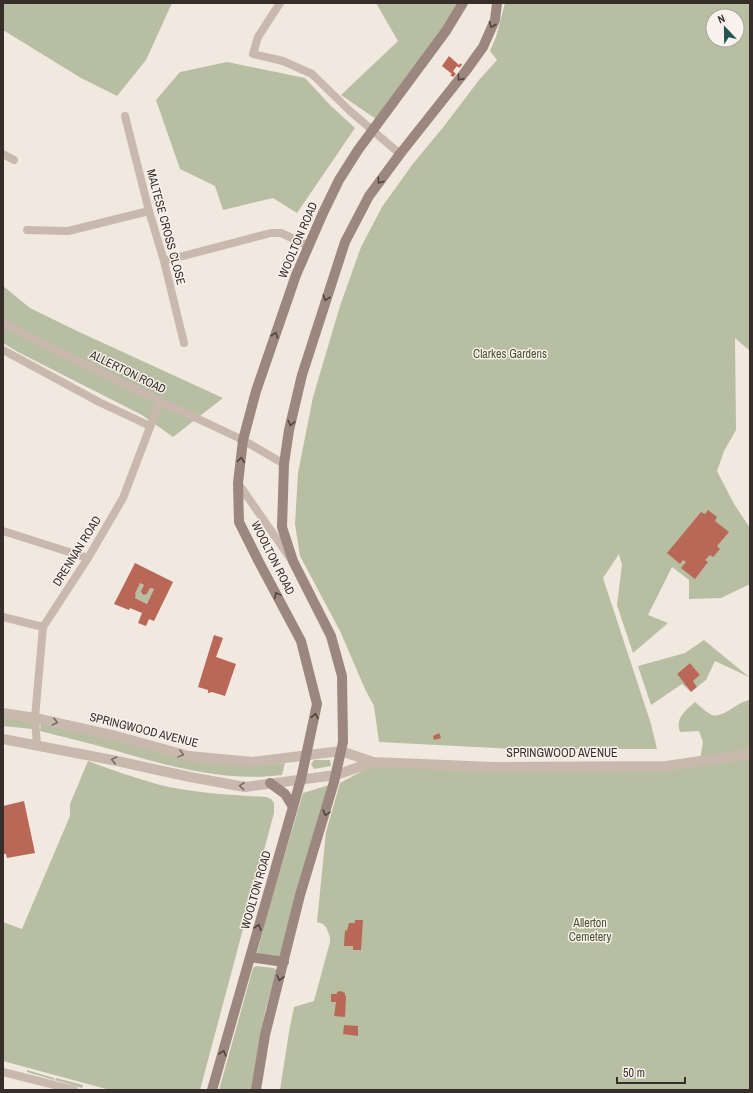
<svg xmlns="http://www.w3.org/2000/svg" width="753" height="1093" font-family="'Archivo Narrow',sans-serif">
<rect width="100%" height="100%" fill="#f1e8e0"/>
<path fill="#b7bea2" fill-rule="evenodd" d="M3 3H172L146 60 117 96 81 78 3 30Z
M376 3H459L447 24 376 119 341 95 398 41Z
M505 3H750V351L735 338 736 430 724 451 717 471 734 504 750 528V584L721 598 689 599V580L672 567 648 615 668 623 633 653 617 605 622 565 619 554 603 578 651 724 657 749H513L379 742 374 706 365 689 340 631 300 556 295 524 298 473 313 397 340 306 361 247 382 207 412 165 445 125 479 80 497 60 490 51 496 37ZM713 16H737V40H713Z
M227 62 305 78 330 105 355 128 297 213 273 198 223 210 215 186 180 169 156 100 180 72Z
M3 286 30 308 77 331 223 398 173 437 142 415 18 352 3 343Z
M140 583 144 585 141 591 142 594 144 595 147 594 150 588 154 589 147 604 135 598 136 595 135 594Z
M704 640 749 677 715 661 706 680 697 687 693 681 700 675 690 663 677 674 691 692 682 684 651 705 638 666 685 653Z
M750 700V1090H280L289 1032 294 1007 314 1001 330 942V937L326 927 323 924 317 922 326 832 340 783 373 765 699 766 703 742 699 731 680 732C675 718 685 711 695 702 700 706 705 711 710 714 722 721 737 701 750 700Z
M8 715 32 718V729L3 726V719Z
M41 721 259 766 285 763 282 775C219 783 159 763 99 746 80 741 60 736 40 731Z
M314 760H330L331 766 314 769 311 764Z
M88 761C111 770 136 778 160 785 193 793 232 795 266 797L271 799 274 803V813L200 1090H110L3 1061V922L22 929 70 816V804Z
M329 785 280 959 257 953 266 918 303 793Z
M256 966 274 968 276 970V973L265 1012 252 1090H219L253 968Z
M27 1070 54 1078V1080L27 1072Z
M56 1078 83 1085 82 1088 55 1080Z"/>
<path fill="#b96756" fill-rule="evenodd" d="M449 56 459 65 461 63 462 65 459 68 457 66 453 71 456 74 453 77 450 75 452 74 442 66Z
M708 510 717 517 715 521 729 532 717 546 720 549 713 557 710 555 705 560 708 562 695 579 681 568 686 562 683 560 680 564 667 553 701 512 705 514Z
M135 563 173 582 154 621 149 619 146 626 138 623 142 613 130 608 129 610 114 604ZM140 583 144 585 141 591 142 594 144 595 147 594 150 588 154 589 147 604 135 598 136 595 135 594Z
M214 635 223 638 216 657 236 664 225 696 212 692 208 693V690L198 687Z
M690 663 700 675 693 681 697 687 691 692 677 674Z
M439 733 441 738 434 740 433 736Z
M24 801 35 853 7 858 6 854H3V806Z
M355 920H363L361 950H353V946H344L345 930 347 931 349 923H355Z
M341 991 345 993V996H346L345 1017 334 1016 336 1002H331V994H337V992Z
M344 1025 358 1026V1036L343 1034Z"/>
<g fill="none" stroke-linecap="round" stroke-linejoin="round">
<path stroke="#c8b8ad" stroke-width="8" d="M280 3 258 37 253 54 283 61 312 74 350 111 400 154
M125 116 149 211 164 261 184 343
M3 154 14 160
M27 230 68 231 149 211
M164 261 271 233H281L309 246
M3 323 37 341 160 401 243 440 284 464
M3 350 99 402 150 426
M238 483 290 558
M3 531 88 558
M3 617 43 627
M37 745 35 718 43 627 88 558 123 498 160 401
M3 1072 74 1090"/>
<path stroke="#c8b8ad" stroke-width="10" d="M3 713 35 718 116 736 189 756 253 762 341 751 373 762 493 767 666 766 750 754
M3 739 117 761 190 777 245 787 336 775 373 762"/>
<path stroke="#9b877f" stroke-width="10" d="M270 783 285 794 293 807
M250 957 284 962
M212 1090 301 779 317 704 301 641 259 562 239 522 238 483 243 440 256 391 296 275 323 213 339 180 358 150 446 31 463 3
M256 1090 265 1035 300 895 334 782 343 742 342 676 331 636 293 561 282 527 284 464 289 430 302 375 345 242 369 196 400 154 465 72 483 47 495 20 497 3"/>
</g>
<defs><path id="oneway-chevron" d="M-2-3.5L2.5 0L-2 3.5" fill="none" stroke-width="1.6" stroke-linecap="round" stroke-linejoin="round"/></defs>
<g stroke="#504440">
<use href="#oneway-chevron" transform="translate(492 25) rotate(113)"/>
<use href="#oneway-chevron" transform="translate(460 78) rotate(129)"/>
<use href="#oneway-chevron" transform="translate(380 181) rotate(126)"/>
<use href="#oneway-chevron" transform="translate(326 298) rotate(109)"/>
<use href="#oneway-chevron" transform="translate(275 335) rotate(-71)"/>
<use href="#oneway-chevron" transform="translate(291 423) rotate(103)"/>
<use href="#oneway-chevron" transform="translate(241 460) rotate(-82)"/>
<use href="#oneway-chevron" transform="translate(277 595) rotate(-118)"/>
<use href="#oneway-chevron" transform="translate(315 716) rotate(-79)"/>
<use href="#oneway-chevron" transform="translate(326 813) rotate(106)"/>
<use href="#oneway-chevron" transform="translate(258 927) rotate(-74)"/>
<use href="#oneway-chevron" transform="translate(280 978) rotate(104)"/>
<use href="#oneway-chevron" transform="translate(223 1053) rotate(-74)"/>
</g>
<g stroke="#786c66">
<use href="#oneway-chevron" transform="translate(55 722) rotate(13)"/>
<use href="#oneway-chevron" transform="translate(181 754) rotate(15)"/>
<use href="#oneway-chevron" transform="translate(114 760) rotate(-168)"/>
<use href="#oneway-chevron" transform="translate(242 786) rotate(-175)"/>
</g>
<g text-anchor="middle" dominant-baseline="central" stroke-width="3" stroke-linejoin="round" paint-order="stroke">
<g font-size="12" fill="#372e2b" stroke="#f9f2ec">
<text transform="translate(166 227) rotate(75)">MALTESE CROSS CLOSE</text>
<text transform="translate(298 240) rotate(-67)">WOOLTON ROAD</text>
<text transform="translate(128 372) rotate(26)">ALLERTON ROAD</text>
<text transform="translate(77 551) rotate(-58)">DRENNAN ROAD</text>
<text transform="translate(273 558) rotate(63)">WOOLTON ROAD</text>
<text transform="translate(144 730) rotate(14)">SPRINGWOOD AVENUE</text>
<text x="562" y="753">SPRINGWOOD AVENUE</text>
<text transform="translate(256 890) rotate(-74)">WOOLTON ROAD</text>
</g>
<g font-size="12" fill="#495331" stroke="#f9f2ec">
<text x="510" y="354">Clarkes Gardens</text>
<text x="590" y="923">Allerton<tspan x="590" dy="14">Cemetery</tspan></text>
</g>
</g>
<rect width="753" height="1093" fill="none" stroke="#372e2b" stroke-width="8"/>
<g transform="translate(725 28) rotate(338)"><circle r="19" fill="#f9f2ec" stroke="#aba49f"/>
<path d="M0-3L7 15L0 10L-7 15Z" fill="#255454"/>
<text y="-6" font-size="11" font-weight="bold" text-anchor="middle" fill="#372e2b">N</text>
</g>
<path d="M617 1077v6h68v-6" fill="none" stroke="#372e2b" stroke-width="2"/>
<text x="623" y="1077" font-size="12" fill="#372e2b" stroke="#f9f2ec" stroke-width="3" paint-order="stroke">50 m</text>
</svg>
